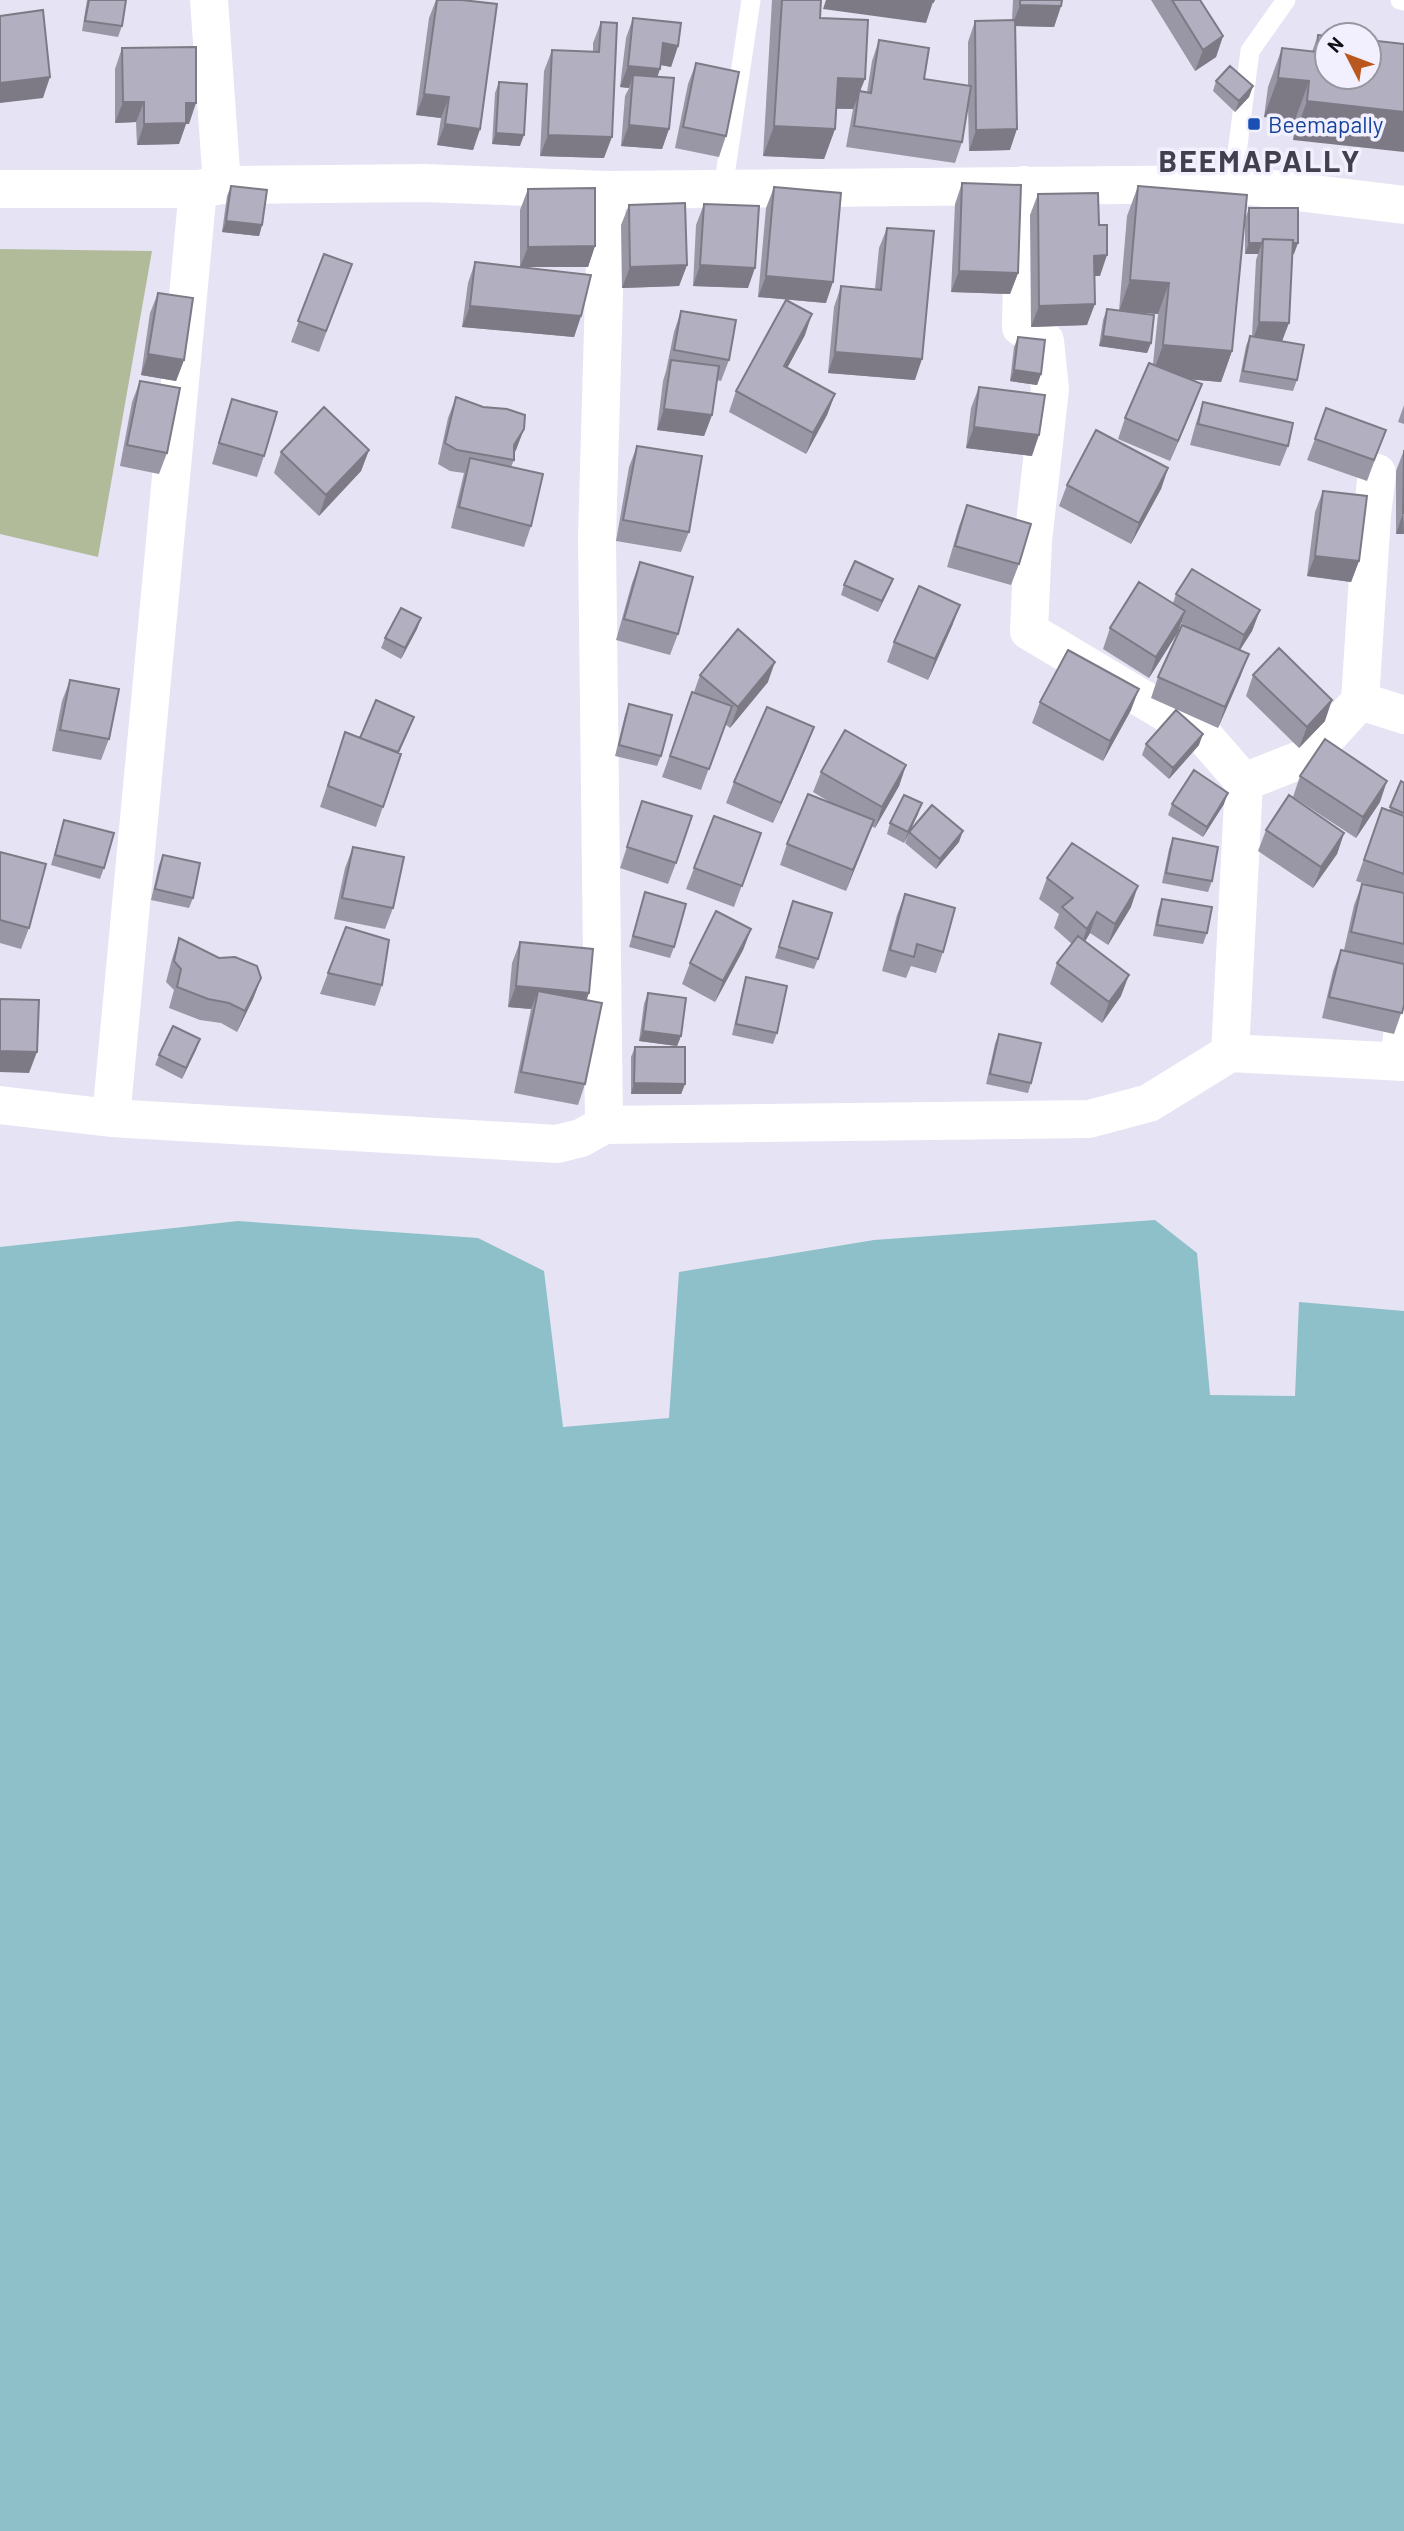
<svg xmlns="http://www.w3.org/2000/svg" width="1404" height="2531" font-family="Barlow,sans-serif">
<rect width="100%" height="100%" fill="#e5e3f4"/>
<path fill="#b1bb9a" d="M0 249 152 251 98 557 0 534Z"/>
<path fill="#8dc0c8" d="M1155 1220 1197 1253 1210 1395 1295 1396 1299 1302 1404 1311V2531H0V1247L238 1221 478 1238 544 1271 563 1427 669 1418 679 1272 874 1240Z"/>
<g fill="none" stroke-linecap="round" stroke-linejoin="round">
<path stroke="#fff" stroke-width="19" d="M1400 0 1404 1
M1233 184 1250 51 1286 0
M723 189 751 0"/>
<path stroke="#fff" stroke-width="38" d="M209 0 222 185
M1024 185 1021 327 1045 341 1050 389 1033 541 1029 631 1203 735 1244 782 1230 1053
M1360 701 1372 515 1377 473
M1244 782 1310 756 1360 701 1404 715
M1399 1062 1404 1021
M0 1105 111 1118 557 1144 581 1138 604 1125 1089 1119 1149 1103 1230 1053 1404 1062
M111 1118 198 189
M604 1125 597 538 607 190"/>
<path stroke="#fff" stroke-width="38" d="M0 189H198L222 185 424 183 607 190 1233 184 1404 205"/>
</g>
<path fill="#9996a5" d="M87 0H126L122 26 118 37 82 31Z
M436 0H462L480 129 473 150 437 145 441 118 416 115 429 18Z
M772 0H821L820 18 861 91 867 92 872 61 879 40 924 79 968 86V42L975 21 1012 20 1013 0H1062L1061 6 1054 27 1015 26 1010 150 969 151 968 104 962 142 955 163 846 147 853 109H837L835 129 824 159 763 156Z
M1151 0H1200L1223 36 1216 57 1195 71Z
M633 18 678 46 671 67 661 65 657 77 669 129 662 149 621 146 625 96 629 88 620 87 626 38Z
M601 22 604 158 540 156 544 71 552 50 593 52V43Z
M1318 35 1327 77 1293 140 1295 120 1264 117 1268 87 1282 48 1312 52Z
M122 48 189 124H186L179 144 137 145 136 122 115 123V69Z
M696 63 726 136 719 157 675 148 688 84Z
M1216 81 1253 86 1249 97 1235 112 1213 91Z
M499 82 520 146 492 144 495 93Z
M962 183 1018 273 1010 294 951 292 955 204Z
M231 186 262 225 259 236 222 232 227 196Z
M1138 186 1245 219 1249 208 1294 254H1292L1282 341 1297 380 1293 391 1239 382 1246 346 1250 336H1252L1256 260 1258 254H1245V220L1232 351 1221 382 1188 379 1202 384 1194 405 1170 461 1118 439 1125 418 1153 364 1158 314 1123 311 1151 343 1147 353 1099 346 1103 320 1107 309 1119 311 1127 216Z
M774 187 826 303 758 297 766 208Z
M528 189 595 246 588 267H526L581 316 574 337 462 327 468 283 475 262 520 267V210Z
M1038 194 1100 276H1095L1087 325 1031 327 1030 215Z
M704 204 748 288 693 286 696 225Z
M629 205 687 265 679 286 622 288 621 225Z
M887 228 915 380 828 373 834 307 841 286 875 289 879 248Z
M324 254 352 264 319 352 291 342Z
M158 293 184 360 176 381 141 375 150 313Z
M681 311 729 360 721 381 717 380 712 415 704 436 657 430 663 381 666 371 674 332Z
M805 335 787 368 835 394 827 415 806 454 729 412 736 391Z
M1018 337 1041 374 1037 385 1010 381 1014 347Z
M140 381 167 453 159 474 120 466 132 402Z
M979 387 1032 456 966 448 971 408Z
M456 397 524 429 514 454V460L511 467 531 526 524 547 451 528 464 473 450 471 438 464 448 418Z
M232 399 264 456 257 477 212 464 225 420Z
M1203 402 1288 446 1280 466 1190 445 1196 423Z
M1404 405V424L1398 422Z
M1386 430 1367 481 1307 460 1315 439Z
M637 446 689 532 681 552 616 541 629 467Z
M369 450 361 471 319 516 274 473 281 452Z
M1404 450V534H1396V471Z
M1168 468 1161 489 1131 544 1059 506 1067 485Z
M1323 491 1359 561 1351 582 1307 576 1315 512Z
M967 505 1019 564 1011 585 947 567 959 526Z
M640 562 678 634 670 655 616 640 632 583Z
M893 579 878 612 841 595 844 585Z
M1176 594 1260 610 1252 631 1240 650 1241 675 1218 728 1151 698 1158 677 1191 629 1181 623 1178 632 1149 678 1103 649 1110 628 1173 603Z
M960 605 952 626 928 680 887 662 894 642Z
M421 618 417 629 401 659 381 648 385 638Z
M700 675 768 682 730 728 725 724 701 790 662 777 692 692H694Z
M1253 675 1325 721 1299 748 1246 696Z
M70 680 109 739 101 760 52 751 62 701Z
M1040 702 1131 710 1103 761 1032 723Z
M629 704 661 756 657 766 615 756 625 715Z
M814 727 806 748 773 823 726 803 734 782Z
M410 728 399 753 401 754 376 827 320 807 345 732 360 738Z
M1146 744 1199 745 1169 779 1142 755Z
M906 765 899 786 875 828 871 826 846 891 780 865 787 844 833 804 813 792 821 772Z
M1300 776 1380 802 1356 838 1293 797Z
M1401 781 1404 783V1005L1394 1034 1322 1018 1333 971 1341 950H1344L1354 905 1362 884 1369 885 1356 881 1382 808 1389 811Z
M642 801 676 863 668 884 620 868Z
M1172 804H1224L1203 837 1168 815Z
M918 814 910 831 959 842 936 869 905 843 908 836 904 843 887 834 890 823Z
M714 816 761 833 734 907 686 889Z
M64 820 104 868 100 879 51 865Z
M1266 830 1344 833 1337 854 1313 888 1258 851Z
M1173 838 1212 881 1208 892 1162 883 1169 849Z
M353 847 393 908 385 929 334 919 345 868Z
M0 852 29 928 21 949 0 943Z
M163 855 193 898 189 908 151 900 159 865Z
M1047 878 1131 907 1108 945 1090 933 1085 942 1121 996 1102 1023 1050 984 1057 963 1072 944 1054 928 1059 914 1039 899Z
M645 892 674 947 670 958 629 947Z
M905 894 943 952 936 973 911 966 906 978 882 971 897 915Z
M1162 899 1207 933 1203 944 1153 936 1158 910Z
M789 912 818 959 814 969 775 958Z
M751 929 743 950 715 1002 682 984 690 963Z
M179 938 261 978 253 999 237 1032 221 1023 200 1020 169 1008 174 990 166 982 172 959Z
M520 942 587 1000 585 1084 578 1105 514 1093 531 1009 508 1007 512 963Z
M328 973 382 985 375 1006 320 994Z
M746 977 777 1033 773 1044 732 1035 743 987Z
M648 993 681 1036 677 1046 639 1041 644 1004Z
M999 1034 1031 1083 1028 1093 986 1084 995 1044Z
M200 1039 182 1079 155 1065 159 1055Z
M635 1047 685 1084 681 1094H631V1057Z"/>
<path fill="#7d7a86" d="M826 0H916L933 2 926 23 823 9Z
M1020 5 1061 6 1054 27 1012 26Z
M1223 36 1216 57 1195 71 1203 50Z
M663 43 678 46 671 67 656 64Z
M628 66 660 69 653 90 633 75 629 88 620 87Z
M50 77 43 98 0 103V83Z
M838 78 865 79 853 109 827 108Z
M1278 78 1309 81 1295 120 1264 117Z
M1253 86 1249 97 1235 112 1239 101Z
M424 94 449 97 441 118 416 115Z
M1307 101 1404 112V152L1293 140Z
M123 102H144L136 122 115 123Z
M186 103H196L189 124H186L179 144 137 145 144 124Z
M445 124 480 129 473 150 437 145Z
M629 125 669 129 662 149 621 146Z
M774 126 835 129 824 159 763 156Z
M1017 129 1010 150 969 151 976 130Z
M496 133 524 135 520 146 492 144Z
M548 135 612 137 604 158 540 156Z
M226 221 262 225 259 236 222 232Z
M1249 243H1262L1258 254H1245Z
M1263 243H1298L1294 254H1263Z
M595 246 588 267H520L528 247Z
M1107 255 1100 276H1087L1094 256Z
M687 265 679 286 622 288 630 267Z
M700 265 755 268 748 288 693 286Z
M959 271 1018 273 1010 294 951 292Z
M766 276 833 282 826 303 758 297Z
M1130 280 1169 283 1158 314 1119 311Z
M1095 304 1087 325 1031 327 1039 306Z
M470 306 581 316 574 337 462 327Z
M812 314 805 335 777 387 784 366Z
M1259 322 1289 323 1281 344 1252 343Z
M1103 336 1151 343 1147 353 1099 346Z
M1163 345 1232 351 1221 382 1152 376Z
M835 352 922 359 915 380 828 373Z
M148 354 184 360 176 381 141 375Z
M1014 370 1041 374 1037 385 1010 381Z
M1202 384 1194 405 1170 461 1178 441Z
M835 394 827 415 806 454 813 433Z
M664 409 712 415 704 436 657 430Z
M974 427 1039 435 1032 456 966 448Z
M524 429 516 450 511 459 514 445Z
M369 450 361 471 319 516 326 495Z
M1168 468 1161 489 1131 544 1139 523Z
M1403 513 1404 534H1396Z
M1315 556 1359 561 1351 582 1307 576Z
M893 579 889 589 878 612 882 601Z
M960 605 952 626 928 680 935 659Z
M1260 610 1252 631 1236 656 1244 635Z
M1185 611 1178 632 1149 678 1156 657Z
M421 618 417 629 401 659 405 648Z
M1249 654 1241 675 1218 728 1225 707Z
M775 662 768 682 730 728 738 707Z
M1139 689 1131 710 1103 761 1110 741Z
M1332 700 1325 721 1299 748 1307 727Z
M814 727 806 748 773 823 781 803Z
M1203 734 1199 745 1169 779 1173 768Z
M906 765 899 786 875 828 882 807Z
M1387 781 1380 802 1356 838 1363 817Z
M1228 793 1224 804 1203 837 1207 827Z
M922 803 918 814 904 843 908 832Z
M874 820 866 841 846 891 853 870Z
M963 831 959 842 936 869 940 859Z
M1344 833 1337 854 1313 888 1321 867Z
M1138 886 1131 907 1108 945 1115 924Z
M1097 912 1090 933 1079 950 1087 929Z
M751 929 743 950 715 1002 723 981Z
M1129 975 1121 996 1102 1023 1109 1002Z
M261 978 253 999 237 1032 245 1011Z
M516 986 589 993 582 1014 538 991 531 1009 508 1007Z
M643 1031 681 1036 677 1046 639 1041Z
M200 1039 196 1050 182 1079 186 1068Z
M0 1051 37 1052 29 1073 0 1072Z
M634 1083 685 1084 681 1094H631Z"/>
<path fill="#b2afc0" stroke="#7d7a86" stroke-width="2" d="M89 0H126L122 26 85 21Z
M437 0H462L497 4 480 129 445 124 449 97 424 94Z
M782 0H821L820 18 868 20 865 79 838 78 835 129 774 126Z
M916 0H934L933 2Z
M1020 0H1062L1061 6 1020 5Z
M1172 0H1200L1223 36 1203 50Z
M43 10 50 77 0 83V16Z
M633 18 681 23 678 46 663 43 660 69 628 66Z
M1015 20 1017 129 976 130 975 21Z
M601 22 617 23 612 137 548 135 552 50 599 52Z
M1318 35 1327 36V77H1369V40L1404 44V112L1307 101 1309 81 1278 78 1282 48 1317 52Z
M879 40 929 48 924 79 971 86 962 142 854 126 859 91 871 93Z
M196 47V103H186V123L144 124V102H123L122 48Z
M696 63 739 72 726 136 683 127Z
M1230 66 1253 86 1239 101 1216 81Z
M633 75 674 78 669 129 629 125Z
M499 82 527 84 524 135 496 133Z
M962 183 1021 185 1018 273 959 271Z
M231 186 267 190 262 225 226 221Z
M1138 186 1247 195 1232 351 1163 345 1169 283 1130 280Z
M774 187 841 193 833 282 766 276Z
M595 188V246L528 247V189Z
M1098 193 1099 225H1107V255L1094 256 1095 304 1039 306 1038 194Z
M685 203 687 265 630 267 629 205Z
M704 204 759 206 755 268 700 265Z
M1249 208H1298V243H1293V240L1263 239 1262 243H1249Z
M887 228 934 231 922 359 835 352 841 286 881 290Z
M1263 239 1293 240 1289 323 1259 322Z
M324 254 352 264 326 331 298 321Z
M475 262 591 275 581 316 470 306Z
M158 293 193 298 184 360 148 354Z
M786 300 812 314 784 366 835 394 813 433 736 391Z
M1107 309 1154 315 1151 343 1103 336Z
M681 311 736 320 729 360 674 350Z
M1250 336 1304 345 1297 380 1243 371Z
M1018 337 1045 340 1041 374 1014 370Z
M671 360 719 366 712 415 664 409Z
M1149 363 1202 384 1178 441 1125 418Z
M140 381 180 388 167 453 127 445Z
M979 387 1045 395 1039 435 974 427Z
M456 397 483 407 507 409 525 415 524 429 514 445V460L457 450 445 443Z
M232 399 277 412 264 456 219 443Z
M1203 402 1293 423 1288 446 1198 424Z
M324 407 369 450 326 495 281 452Z
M1326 408 1386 430 1374 460 1315 439Z
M1096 430 1168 468 1139 523 1067 485Z
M637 446 702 456 689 532 623 520Z
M1404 450V513H1403Z
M470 458 543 474 531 526 459 507Z
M1323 491 1367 496 1359 561 1315 556Z
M967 505 1031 524 1019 564 955 546Z
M855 561 893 579 882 601 844 585Z
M640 562 693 577 678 634 624 619Z
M1192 569 1260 610 1244 635 1176 594Z
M1139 582 1185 611 1156 657 1110 628Z
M919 586 960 605 935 659 894 642Z
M401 608 421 618 405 648 385 638Z
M1182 625 1249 654 1225 707 1158 677Z
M738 629 775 662 738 707 700 675Z
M1279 648 1332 700 1307 727 1253 675Z
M1068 650 1139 689 1110 741 1040 702Z
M70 680 119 689 109 739 60 730Z
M692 692 732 706 709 769 670 756Z
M376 700 414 717 398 752 360 738Z
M629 704 672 715 661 756 619 745Z
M767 707 814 727 781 803 734 782Z
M1176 710 1203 734 1173 768 1146 744Z
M845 730 906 765 882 807 821 772Z
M345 732 401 754 383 807 328 786Z
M1325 739 1387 781 1363 817 1300 776Z
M1194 770 1228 793 1207 827 1172 804Z
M1401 781 1404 783V813L1390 807Z
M808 794 874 820 853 870 787 844Z
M904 795 922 803 908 832 890 823Z
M1289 795 1344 833 1321 867 1266 830Z
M642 801 692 816 676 863 627 847Z
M932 805 963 831 940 859 909 832Z
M1382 808 1404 816V874L1364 860Z
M714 816 761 833 742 886 694 868Z
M64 820 114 833 104 868 55 855Z
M1173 838 1218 847 1212 881 1166 873Z
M1072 843 1138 886 1115 924 1097 912 1087 929 1062 907 1073 898 1047 878Z
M353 847 404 857 393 908 342 898Z
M0 852 46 864 29 928 0 920Z
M163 855 200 863 193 898 155 889Z
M1362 884 1404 893V944L1351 932Z
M645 892 686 904 674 947 633 936Z
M905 894 955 908 943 952 917 944 914 957 890 950Z
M1162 899 1212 907 1207 933 1157 925Z
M793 901 832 913 818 959 779 947Z
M716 911 751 929 723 981 690 963Z
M346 927 389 940 382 985 328 973Z
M1078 936 1129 975 1109 1002 1057 963Z
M179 938 219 958 235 957 257 966 261 978 245 1011 229 1003 208 999 177 987 181 969 174 961Z
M520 942 593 949 589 993 516 986Z
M1341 950 1404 964V1005L1402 1013 1329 997Z
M746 977 787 986 777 1033 736 1024Z
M538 991 602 1003 585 1084 521 1072Z
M648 993 686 998 681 1036 643 1031Z
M0 999 39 1000 37 1052 0 1051Z
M173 1026 200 1039 186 1068 159 1055Z
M999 1034 1041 1043 1031 1083 990 1074Z
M635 1047H685V1084L634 1083Z"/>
<rect fill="#1a4fb4" stroke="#f2f0fe" stroke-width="2.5" x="1247" y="117" width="14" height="14" rx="3.5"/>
<g text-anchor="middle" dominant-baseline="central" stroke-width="7" stroke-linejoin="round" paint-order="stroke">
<g font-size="23" fill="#164399" stroke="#f2f0fe" text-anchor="start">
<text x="1268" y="124">Beemapally</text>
</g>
<g font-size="30" font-weight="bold" letter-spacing="2" fill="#42404e" stroke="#f2f0fe">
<text x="1260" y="160">BEEMAPALLY</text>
</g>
</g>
<g transform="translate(1348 56) rotate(312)"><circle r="33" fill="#f2f0fe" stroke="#9896a1" stroke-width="2"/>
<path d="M0-5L12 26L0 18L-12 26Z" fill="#ba571f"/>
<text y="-10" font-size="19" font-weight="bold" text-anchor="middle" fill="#100f15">N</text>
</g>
</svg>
